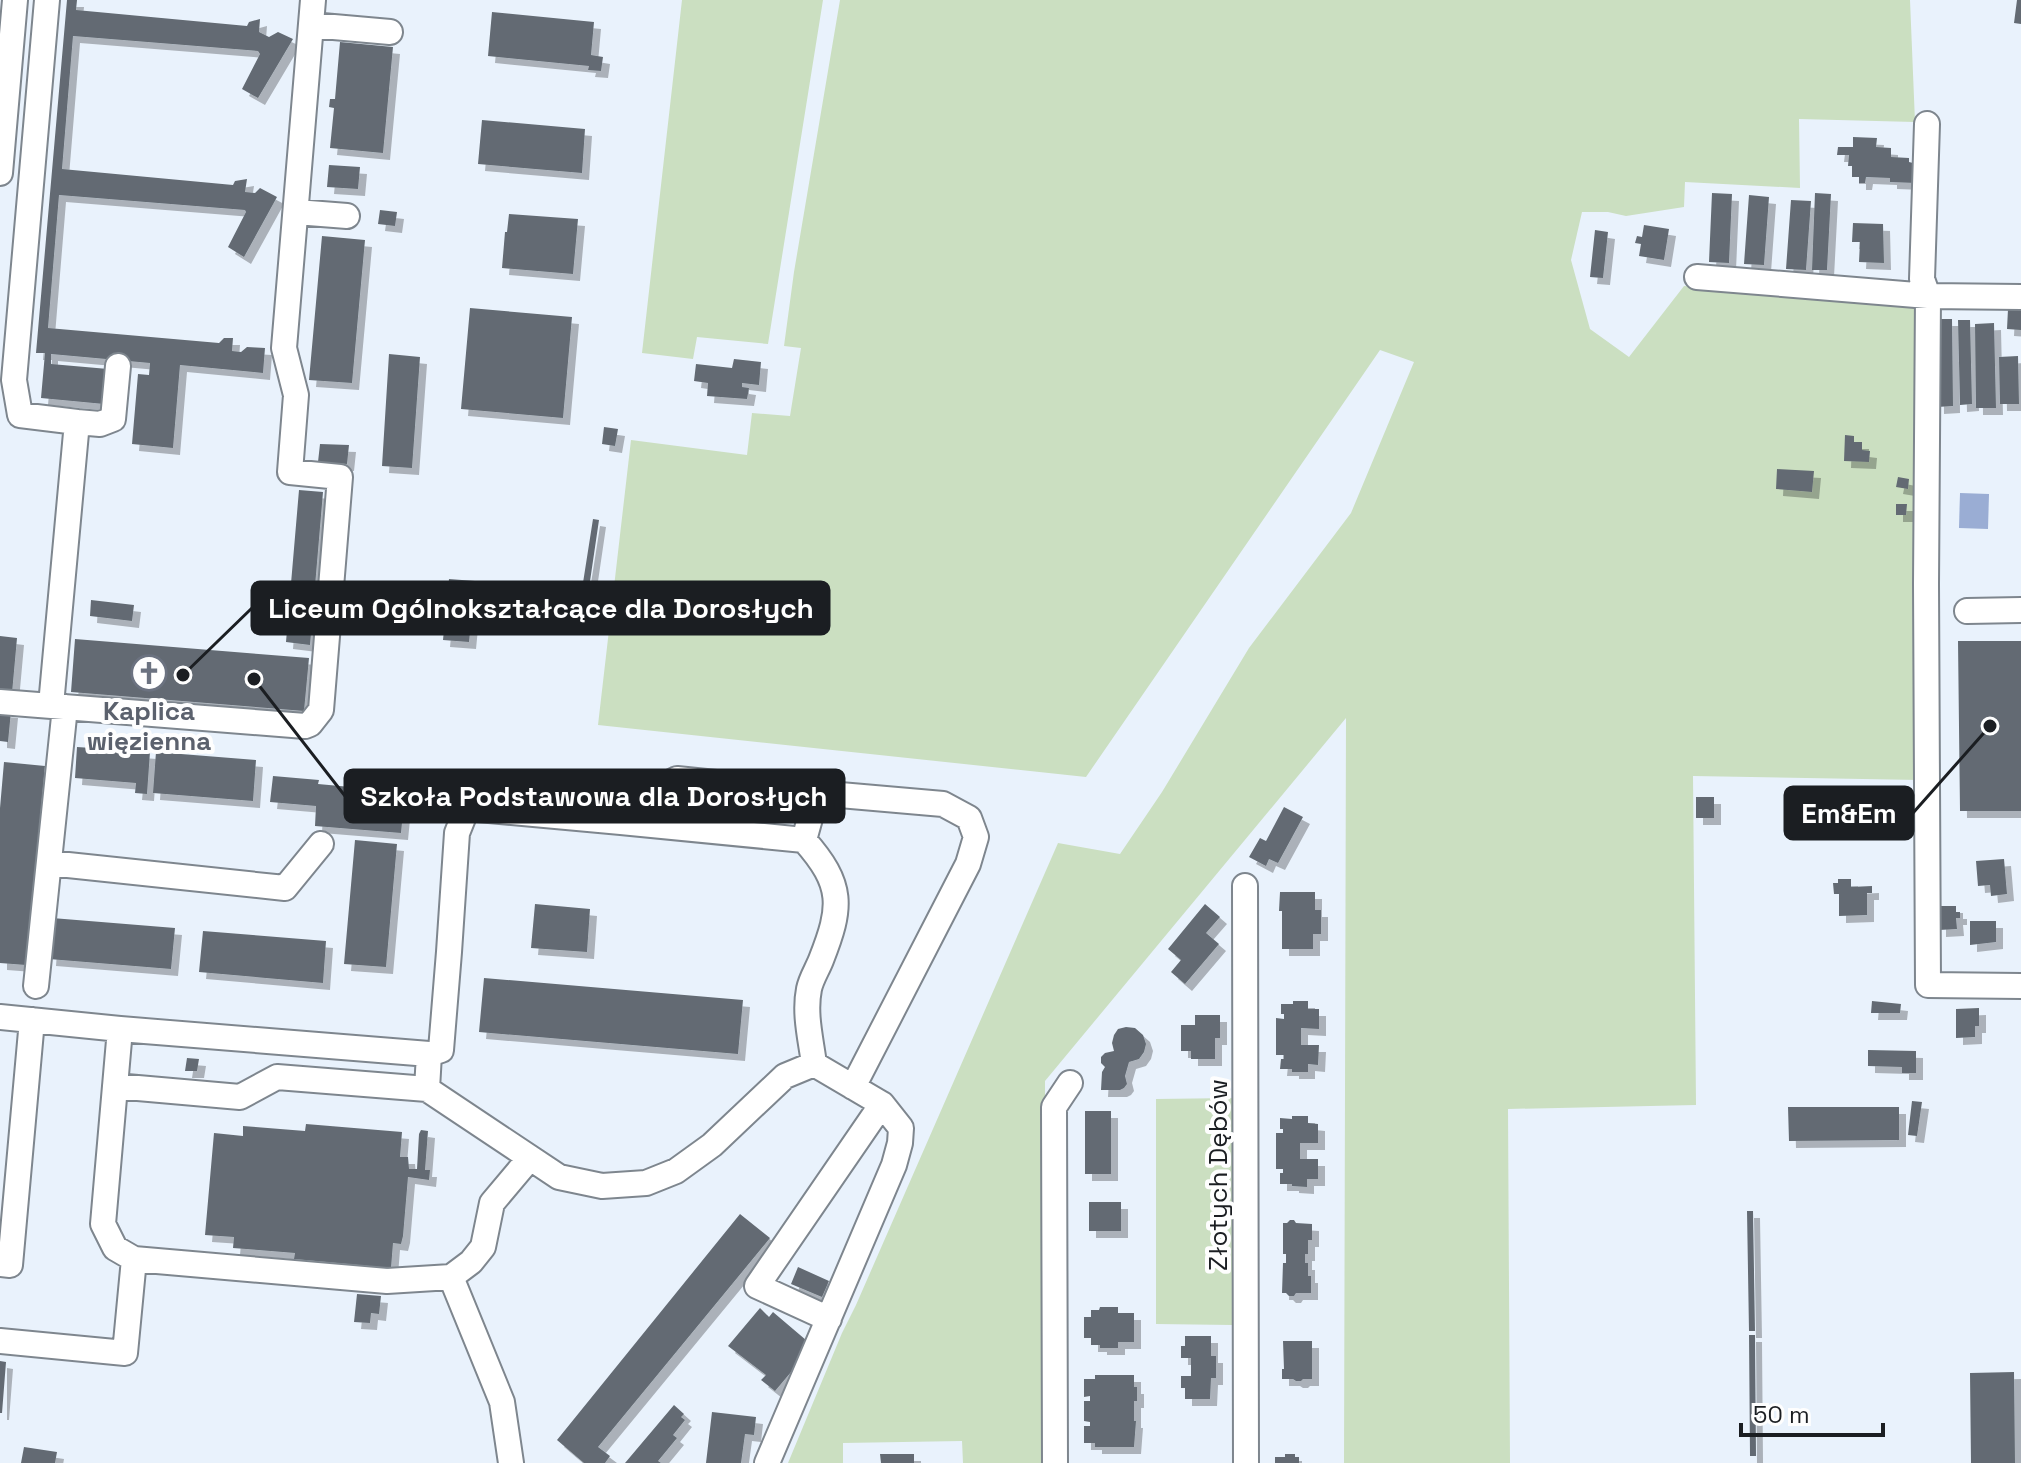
<svg xmlns="http://www.w3.org/2000/svg" width="2021" height="1463" font-family="'Space Grotesk',sans-serif">
<defs>
<filter id="shadow"><feDropShadow dx="7" dy="7" stdDeviation="0" flood-color="#0004"/></filter>
</defs>
<rect width="100%" height="100%" fill="#e9f2fc"/>
<path fill="#cbdfc1" d="M682 0H823L768 344 697 337 693 359 642 353Z
M840 0H1910L1915 122 1799 119 1800 188 1685 182 1684 207 1626 216 1608 212H1582L1571 260 1590 329 1629 357 1684 286 1920 305 1919 780 1693 776 1696 1105 1508 1109 1510 1463H1344L1346 718 1045 1081V1463H963L962 1441 843 1443V1463H788L842 1333 856 1305 1058 843 1120 854 1162 792 1249 648 1351 513 1414 362 1380 350 1086 777 598 725 631 440 747 455 752 413 790 416 801 348 784 346 794 272Z
M1233 1098 1235 1163 1233 1325 1156 1324V1099Z"/>
<path fill="#9aadd4" d="M1960 493 1989 494 1988 529 1959 528Z"/>
<path fill="#636b73" filter="url(#shadow)" d="M67 0H77L76 10 247 26 249 22 260 19 259 32 269 37 278 32 293 39 258 98 242 89 260 54 258 51 73 36 62 169 233 185 235 181 247 179 245 192 255 193 260 188 277 197 244 257 228 247 246 212 245 210 59 195 48 328 219 343 224 338H233L232 351 241 352 247 347 265 348 263 373 180 365 173 448 132 444 138 374 149 375 150 363 51 354V364L108 369 104 404 41 398 45 353H36Z
M2017 0H2021V24L2014 23Z
M492 12 594 22 591 55 603 57 601 71 588 70 589 66 488 56Z
M340 42 393 47 383 153 330 148 334 108 329 107 330 99H335Z
M482 120 585 129 582 173 478 164Z
M1853 137 1877 138 1876 147 1891 148V157L1909 158V162L1913 163V170H1916V183L1890 182V178L1866 177 1865 183H1859V177H1852V166H1848L1849 155H1837L1838 147H1853Z
M329 165 360 167 358 189 327 187Z
M1712 193 1732 194 1729 263 1709 262Z
M1815 193 1831 194 1827 270H1812Z
M1749 195 1769 197 1764 265 1744 264Z
M1791 200 1811 201 1806 270 1786 269Z
M380 210 397 212 395 226 378 224Z
M509 214 578 219 573 274 502 268 505 232H507Z
M1853 223 1883 224 1884 263 1859 262 1860 242H1852Z
M1644 225 1669 229 1664 260 1639 256 1641 244 1635 243 1637 236 1642 237Z
M1595 230 1608 232 1603 278 1590 277Z
M322 236 365 240 352 383 309 380Z
M470 308 572 317 563 418 461 409Z
M2008 309H2021V330L2007 329Z
M1936 319H1952L1953 406 1937 407Z
M1958 320H1970L1972 404 1960 405Z
M1994 323 1996 408H1976L1975 324Z
M389 354 420 357 412 468 382 466Z
M2018 356 2019 404H2000L1999 357Z
M734 359 761 362 759 385 742 383V387L749 388 747 399 707 396 708 383 694 381 696 364 732 368Z
M604 427 618 429 615 446 602 444Z
M1845 435 1854 436V442H1862V450L1870 451 1869 462 1844 461Z
M320 444 349 445 347 464 318 462Z
M1777 469 1814 471 1812 492 1776 489Z
M1898 477 1909 479 1908 489 1896 487Z
M299 490 323 492 310 645 286 642Z
M1896 504H1907L1906 515H1896Z
M593 519 599 520 584 622 577 621Z
M449 579 475 581 469 642 443 640Z
M91 600 134 605 132 621 90 616Z
M0 636 17 638 12 693 0 692Z
M75 639 309 658 304 711 71 692Z
M1958 641H2021V811H1960Z
M0 710 11 711 8 742 0 741Z
M77 747 150 752 147 794 135 793 136 783 75 778Z
M156 752 256 760 253 801 153 793Z
M4 762 45 766 26 965 0 963V808Z
M273 776 319 780 318 784 405 792 401 833 315 826 316 806 270 802Z
M1696 797H1714V818H1696Z
M1284 807 1303 817 1278 863 1269 859 1266 866 1249 857 1260 838 1266 841Z
M355 840 397 844 386 967 344 964Z
M2004 859 2007 894 1991 896 1990 885 1978 886 1976 861Z
M1838 879H1851V887L1872 886V893H1867V915L1839 916V894H1834L1833 883H1838Z
M1280 892H1315V910H1321V934H1313V949H1282V911H1279Z
M535 904 590 909 587 952 531 948Z
M1205 904 1220 917 1206 933 1219 944 1185 984 1171 972 1181 960 1168 949Z
M1939 906H1956V912H1960V918H1956L1957 929 1939 930Z
M52 918 175 928 171 969 49 959Z
M1970 921H1996V942L1970 945Z
M203 931 326 941 323 983 199 972Z
M484 978 743 1000 738 1054 479 1032Z
M1293 1001H1308V1009H1319V1029L1301 1028V1045H1319L1318 1065 1308 1064V1072H1292V1069H1280L1281 1059H1284V1055H1276V1018L1284 1019V1014H1281V1004H1293Z
M1872 1001 1901 1004 1900 1013H1871Z
M1979 1008V1026H1975V1037L1956 1038V1009Z
M1195 1015H1220V1038H1215V1059H1191V1051H1181V1025H1195Z
M1126 1027 1135 1028 1143 1035 1146 1044 1144 1052 1139 1059 1129 1062 1125 1076 1127 1084 1124 1088 1120 1090H1101L1102 1072 1105 1067 1101 1063V1057L1105 1053 1114 1051 1112 1043 1114 1035 1118 1029Z
M1868 1050 1916 1051V1073H1902V1067L1868 1066Z
M187 1058 199 1059 197 1071H185Z
M1912 1101 1922 1102 1917 1136 1908 1135Z
M1788 1107H1899V1140L1789 1141Z
M1085 1111H1111V1174H1085Z
M1292 1116H1308V1123L1318 1124V1143H1300V1159H1318V1179H1307V1187L1292 1186V1184H1280V1173H1283V1169H1276V1133H1283V1129H1280V1118L1292 1119Z
M306 1124 402 1132 400 1157H408L409 1169H417L419 1134 421 1130 428 1131 425 1170H430L429 1180 408 1177 403 1236 401 1244 393 1243 391 1268 294 1259 295 1253 233 1248 234 1237 205 1235 214 1133 243 1136V1126L305 1131Z
M1089 1202H1121V1231H1089Z
M1747 1211H1753L1755 1331H1749Z
M740 1214 770 1238 598 1447 610 1456 605 1463H584L557 1440Z
M1290 1220H1294L1296 1223 1312 1224V1240H1308V1254H1305V1263H1308V1276H1311V1293H1296L1294 1296H1289L1286 1293H1282L1283 1263H1286V1254H1283V1223H1287Z
M798 1267 829 1281 822 1297 791 1284Z
M357 1294 381 1296 379 1314 371 1313 370 1323 354 1322Z
M1100 1307H1118V1313H1134V1342H1118V1348H1100V1345H1091V1338H1084V1317H1091V1310H1099Z
M760 1308 769 1317 773 1312 813 1346 775 1391 761 1380 766 1375 728 1346Z
M1749 1335H1755L1756 1456H1750Z
M1185 1336H1211V1356H1216V1378H1211L1210 1399H1185V1388H1181V1376H1191V1358H1181V1346H1185Z
M1283 1341H1312V1379H1303L1301 1381H1296L1293 1379H1282V1369H1284Z
M0 1361 6 1362 2 1413H0Z
M2014 1372 2015 1463H1971L1970 1373Z
M1095 1375H1134V1387H1137V1401H1134V1421H1136L1134 1447H1095V1443H1084V1426H1090V1422L1084 1421V1401H1090V1396L1084 1397V1379H1095Z
M674 1405 684 1414 681 1417 685 1420 673 1435 677 1438 658 1461 661 1463H625Z
M712 1412 756 1417 754 1435 745 1434 741 1463H706Z
M24 1447 57 1452 55 1463H21Z
M880 1454H914V1463H881Z
M1285 1454H1295V1457H1299V1463H1275V1457H1285Z"/>
<g fill="none" stroke-linecap="round" stroke-linejoin="round">
<defs>
<path id="minor" d="M47 0 14 380 20 415 77 422 51 705
M311 25 390 32
M1927 124 1922 279 1928 296 1926 584 1928 985 2021 986
M0 173 15 0
M296 212 347 216
M1697 277 1928 296 2021 297
M77 422 100 424 113 419 118 366
M1967 611 2021 610
M0 702 305 726 310 724 321 710 340 477 290 472 296 395 284 348 313 0
M621 822 804 840C844 885 842 907 821 960 817 970 811 979 809 989 804 1014 811 1040 814 1064
M804 840 817 793
M49 863 285 888 321 844
M1245 886 1246 1463
M36 986 65 707
M0 1017 120 1029 429 1054 427 1089 559 1177 602 1186 646 1183 676 1171 712 1145 785 1076 814 1064
M120 1029 103 1224 115 1248 134 1259 387 1281 451 1277
M429 1054 441 1050 449 952 457 833 467 808 621 822 634 801 677 779 817 793 943 804 969 818 976 837 968 864 853 1087
M814 1064 882 1104 757 1286 829 1319
M115 1086 240 1097 277 1077 427 1089
M0 1264 10 1265 32 1020
M0 1341 125 1353 134 1259
M511 1463 502 1402 451 1277 471 1262 483 1247 492 1203 529 1159
M767 1463 894 1165 900 1143 901 1128 882 1104
M1055 1463 1054 1107 1070 1083"/>
</defs>
<use href="#minor" stroke="#7e868e" stroke-width="28"/>
<use href="#minor" stroke="#fff" stroke-width="24"/>
</g>
<defs>
<symbol id="church-ring" viewBox="-11 -11 22 22"><circle r="9.5" fill="#fefefe" stroke="#6b7280" stroke-width="1.5"/><path d="M-1.2-6h2.4v3.5h3.3v2.4h-3.3V6h-2.4V-.1h-3.3v-2.4h3.3Z" fill="#6b7280"/></symbol>
</defs>
<g fill-rule="evenodd">
<use href="#church-ring" x="129" y="653" width="40" height="40"/>
</g>
<g text-anchor="middle" dominant-baseline="central" stroke-width="8" stroke-linejoin="round" paint-order="stroke">
<g font-size="26" font-weight="bold" fill="#5b616d" stroke="#fefefe">
<text x="149" y="711">Kaplica<tspan x="149" dy="30">więzienna</tspan></text>
</g>
<g font-size="26" fill="#1b1e22" stroke="#fefefe">
<text transform="translate(1218 1175) rotate(-90)">Złotych Dębów</text>
</g>
</g>
<path fill="none" stroke="#1b1e22" stroke-width="3" d="M183 675L252 608M254 679L345 796M1990 726L1913 813"/>
<g fill="#1b1e22" stroke="#fefefe" stroke-width="3">
<circle cx="183" cy="675" r="8"/>
<circle cx="254" cy="679" r="8"/>
<circle cx="1990" cy="726" r="8"/>
</g>
<g fill="#1b1e22" stroke="#1b1e22" stroke-width="3">
<rect x="252" y="582" width="577" height="52" rx="8"/>
<rect x="345" y="770" width="499" height="52" rx="8"/>
<rect x="1785" y="787" width="128" height="52" rx="8"/>
</g>
<g font-size="28" text-anchor="middle" font-weight="bold" fill="#fff">
<text x="541" y="618">Liceum Ogólnokształcące dla Dorosłych</text>
<text x="594" y="806">Szkoła Podstawowa dla Dorosłych</text>
<text x="1849" y="823">Em&amp;Em</text>
</g>
<path d="M1741 1423v12h142v-12" fill="none" stroke="#1b1e22" stroke-width="4"/>
<text x="1753" y="1423" font-size="24" fill="#1b1e22" stroke="#fefefe" stroke-width="6" paint-order="stroke">50 m</text>
</svg>
